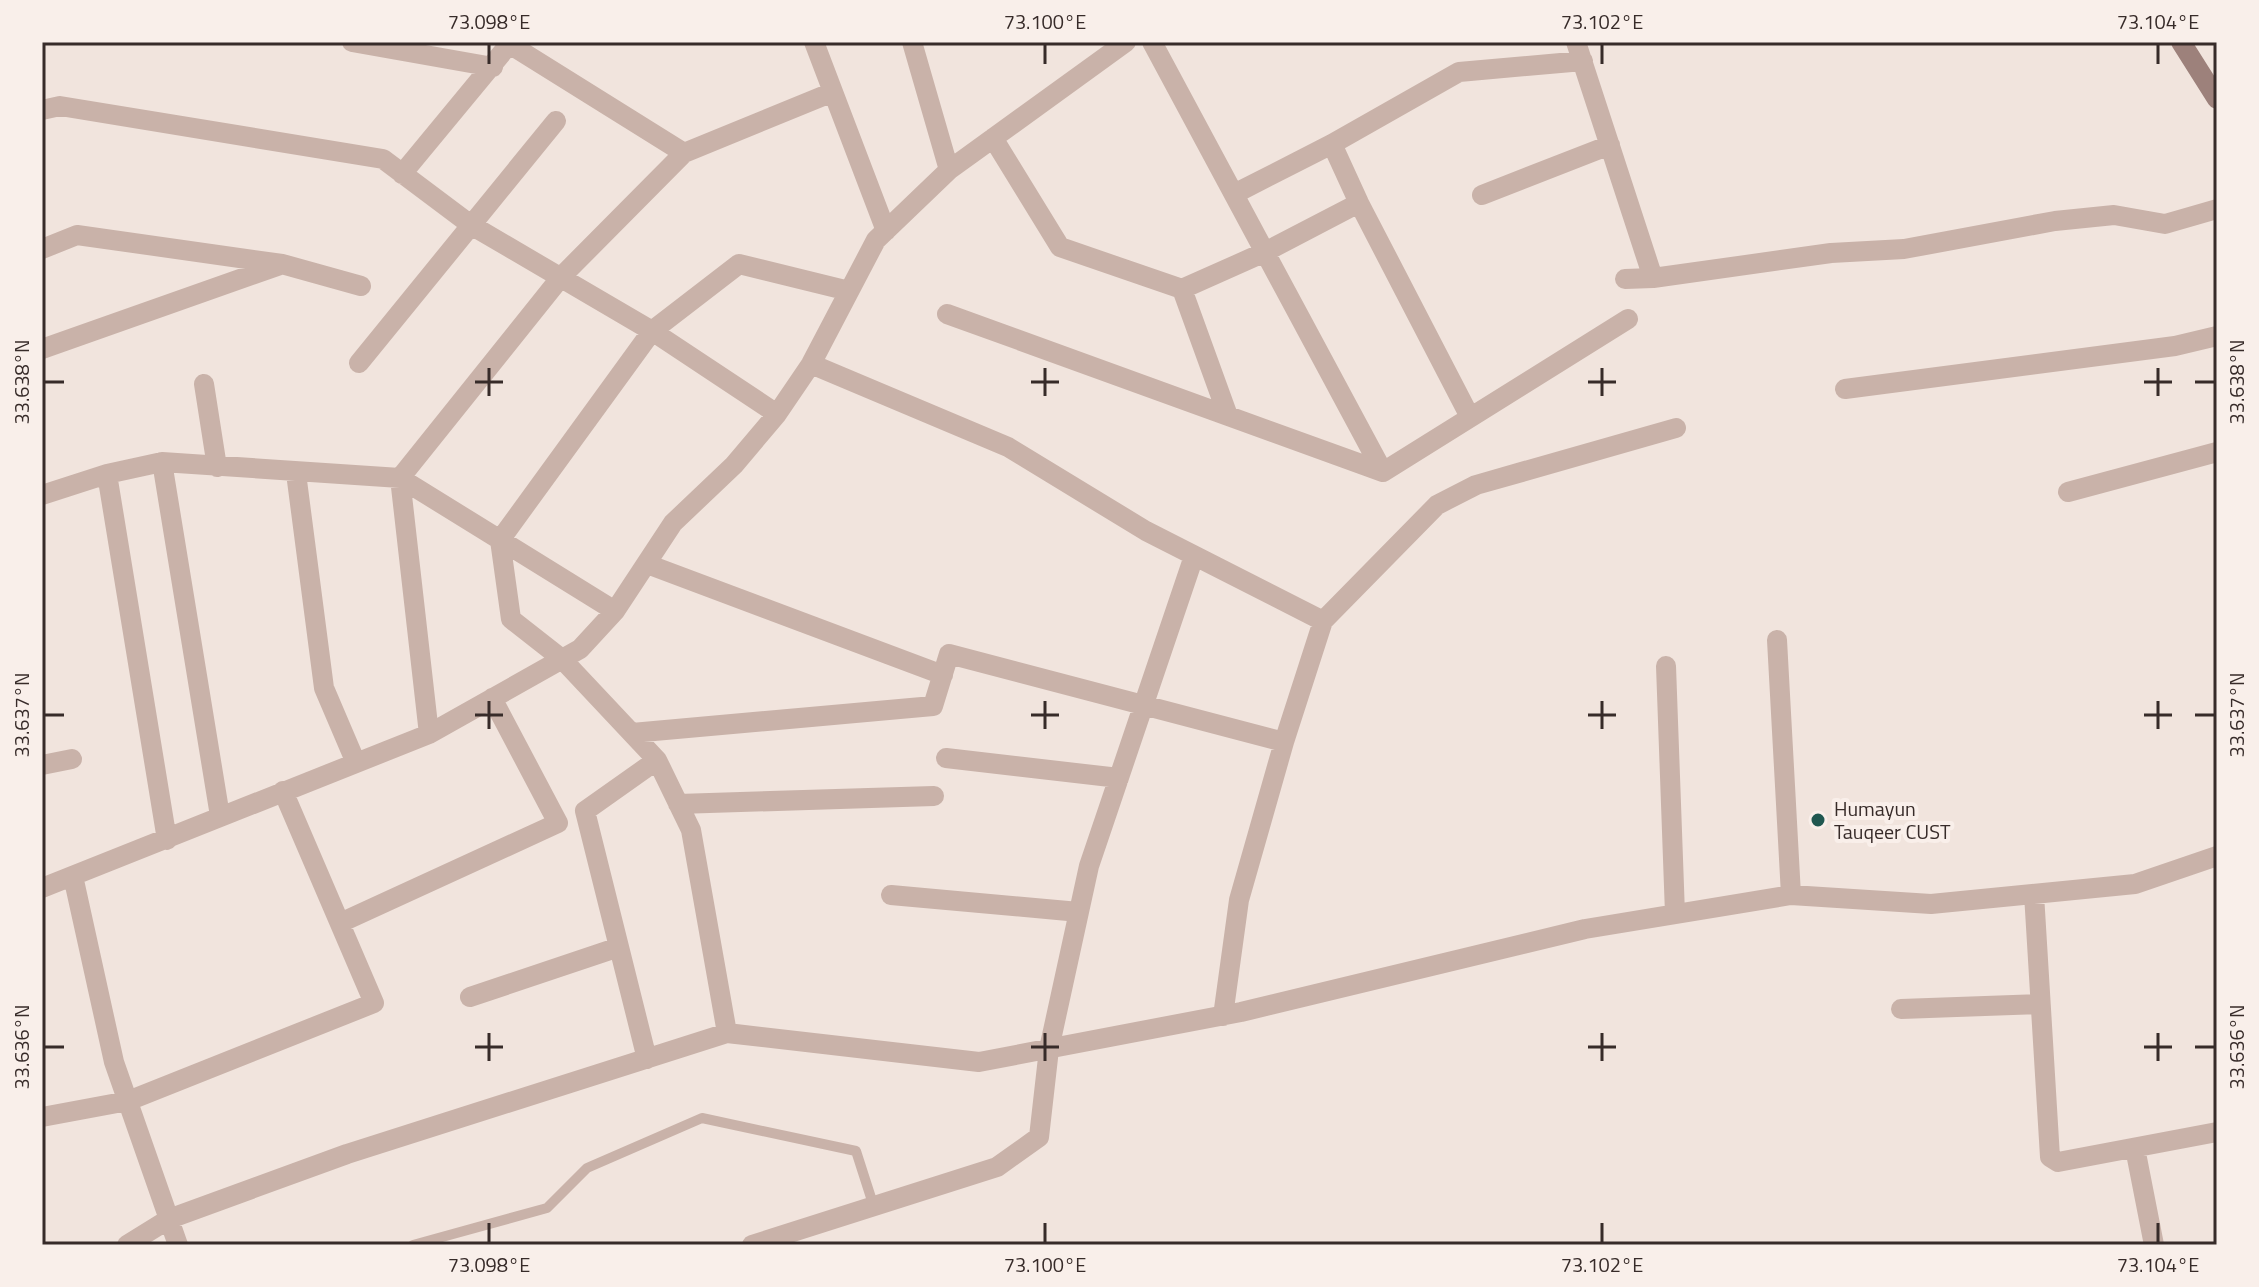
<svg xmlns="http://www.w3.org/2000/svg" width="2259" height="1287" font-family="'Titillium Web',sans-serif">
<rect width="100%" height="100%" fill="#f1e4dd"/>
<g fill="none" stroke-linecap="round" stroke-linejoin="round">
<path stroke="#c9b2a9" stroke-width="10" d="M413 1245 547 1208 587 1168 702 1118 856 1151 874 1207"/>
<path stroke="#c9b2a9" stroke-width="20" d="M352 42 493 67
M814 42 886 231
M912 42 949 170
M1152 42 1383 472
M1576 42 1653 278
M511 45 684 153
M42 110 60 106 383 159 471 225 652 331 777 414
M993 138 1060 247 1182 289 1265 252 1359 203
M1332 144 1359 203 1470 417
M402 174 511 42
M1234 194 1332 144 1459 72 1583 61
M1482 195 1610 145
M42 249 77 235 282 264 361 286
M1625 279 1653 278 1831 253 1904 249 2055 221 2114 215 2165 224 2217 209
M1182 289 1228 416
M947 314 1383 472
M42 349 280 265
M359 363 556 121
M811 364 1008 447 1146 531 1323 621
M204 384 217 467
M1845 389 2175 346 2217 336
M162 462 400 478 615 611
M1383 472 1628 319
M296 473 324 688 356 763
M107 474 167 840
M2068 492 2217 452
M42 495 107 474 162 462 220 816
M647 564 943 675
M1777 640 1791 895
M1666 666 1675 914
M632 733 933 706 949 654 1284 742
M429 734 400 478 561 277 684 153 833 92
M946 758 1119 778
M42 765 72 759
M678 804 934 796
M73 876 114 1062 178 1245
M42 888 429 734 580 649 615 611 673 523 734 465 777 414 811 364 876 240 949 170 1126 42
M2034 894 2050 1157 2058 1162 2217 1132
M891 895 1079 912
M340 923 558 823 492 698
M470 997 619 947
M1901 1009 2040 1004
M1223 1016 1239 900 1284 742 1323 621 1437 505 1476 485 1676 428
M727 1033 691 830 657 760 562 659 511 619 500 540 652 331 739 264 849 291
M647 1059 585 811 657 760
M42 1117 128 1101 374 1003 283 791
M2135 1148 2154 1245
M127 1245 169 1219 347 1154 727 1033 979 1062 1241 1012 1585 929 1791 895 1931 904 2135 884 2217 856
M752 1245 997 1167 1039 1137 1049 1049 1089 866 1194 556"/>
<path stroke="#9d817b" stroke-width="20" d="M2181 42 2217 99"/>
</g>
<path fill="none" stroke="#372b29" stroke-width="3" d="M489 44V64M1045 44V64M1602 44V64M2158 44V64M489 368V396M1045 368V396M1602 368V396M2158 368V396M44 382H64M475 382H503M1031 382H1059M1588 382H1616M2144 382H2172M2195 382H2215M489 701V729M1045 701V729M1602 701V729M2158 701V729M44 715H64M475 715H503M1031 715H1059M1588 715H1616M2144 715H2172M2195 715H2215M489 1033V1061M1045 1033V1061M1602 1033V1061M2158 1033V1061M44 1047H64M475 1047H503M1031 1047H1059M1588 1047H1616M2144 1047H2172M2195 1047H2215M489 1223V1243M1045 1223V1243M1602 1223V1243M2158 1223V1243"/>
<circle fill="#205750" stroke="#f9efea" stroke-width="3" cx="1818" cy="820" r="8"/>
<g text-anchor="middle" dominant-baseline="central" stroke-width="8" stroke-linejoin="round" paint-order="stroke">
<g font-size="20" fill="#372b29" stroke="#f9efea" text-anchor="start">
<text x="1834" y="808">Humayun<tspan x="1834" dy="23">Tauqeer CUST</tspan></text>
</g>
</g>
<rect width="2259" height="1287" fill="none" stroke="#f9efea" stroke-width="88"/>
<rect x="44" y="44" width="2171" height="1199" fill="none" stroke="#372b29" stroke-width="3"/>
<g font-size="20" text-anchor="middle" fill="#372b29">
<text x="489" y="29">73.098°E</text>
<text x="1045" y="29">73.100°E</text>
<text x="1602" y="29">73.102°E</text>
<text x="2158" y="29">73.104°E</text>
<text transform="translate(22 382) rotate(-90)" y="7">33.638°N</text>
<text transform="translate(2237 382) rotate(-90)" y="7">33.638°N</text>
<text transform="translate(22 715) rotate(-90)" y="7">33.637°N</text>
<text transform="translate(2237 715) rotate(-90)" y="7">33.637°N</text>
<text transform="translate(22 1047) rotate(-90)" y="7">33.636°N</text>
<text transform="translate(2237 1047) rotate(-90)" y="7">33.636°N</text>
<text x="489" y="1272">73.098°E</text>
<text x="1045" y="1272">73.100°E</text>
<text x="1602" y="1272">73.102°E</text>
<text x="2158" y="1272">73.104°E</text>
</g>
</svg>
